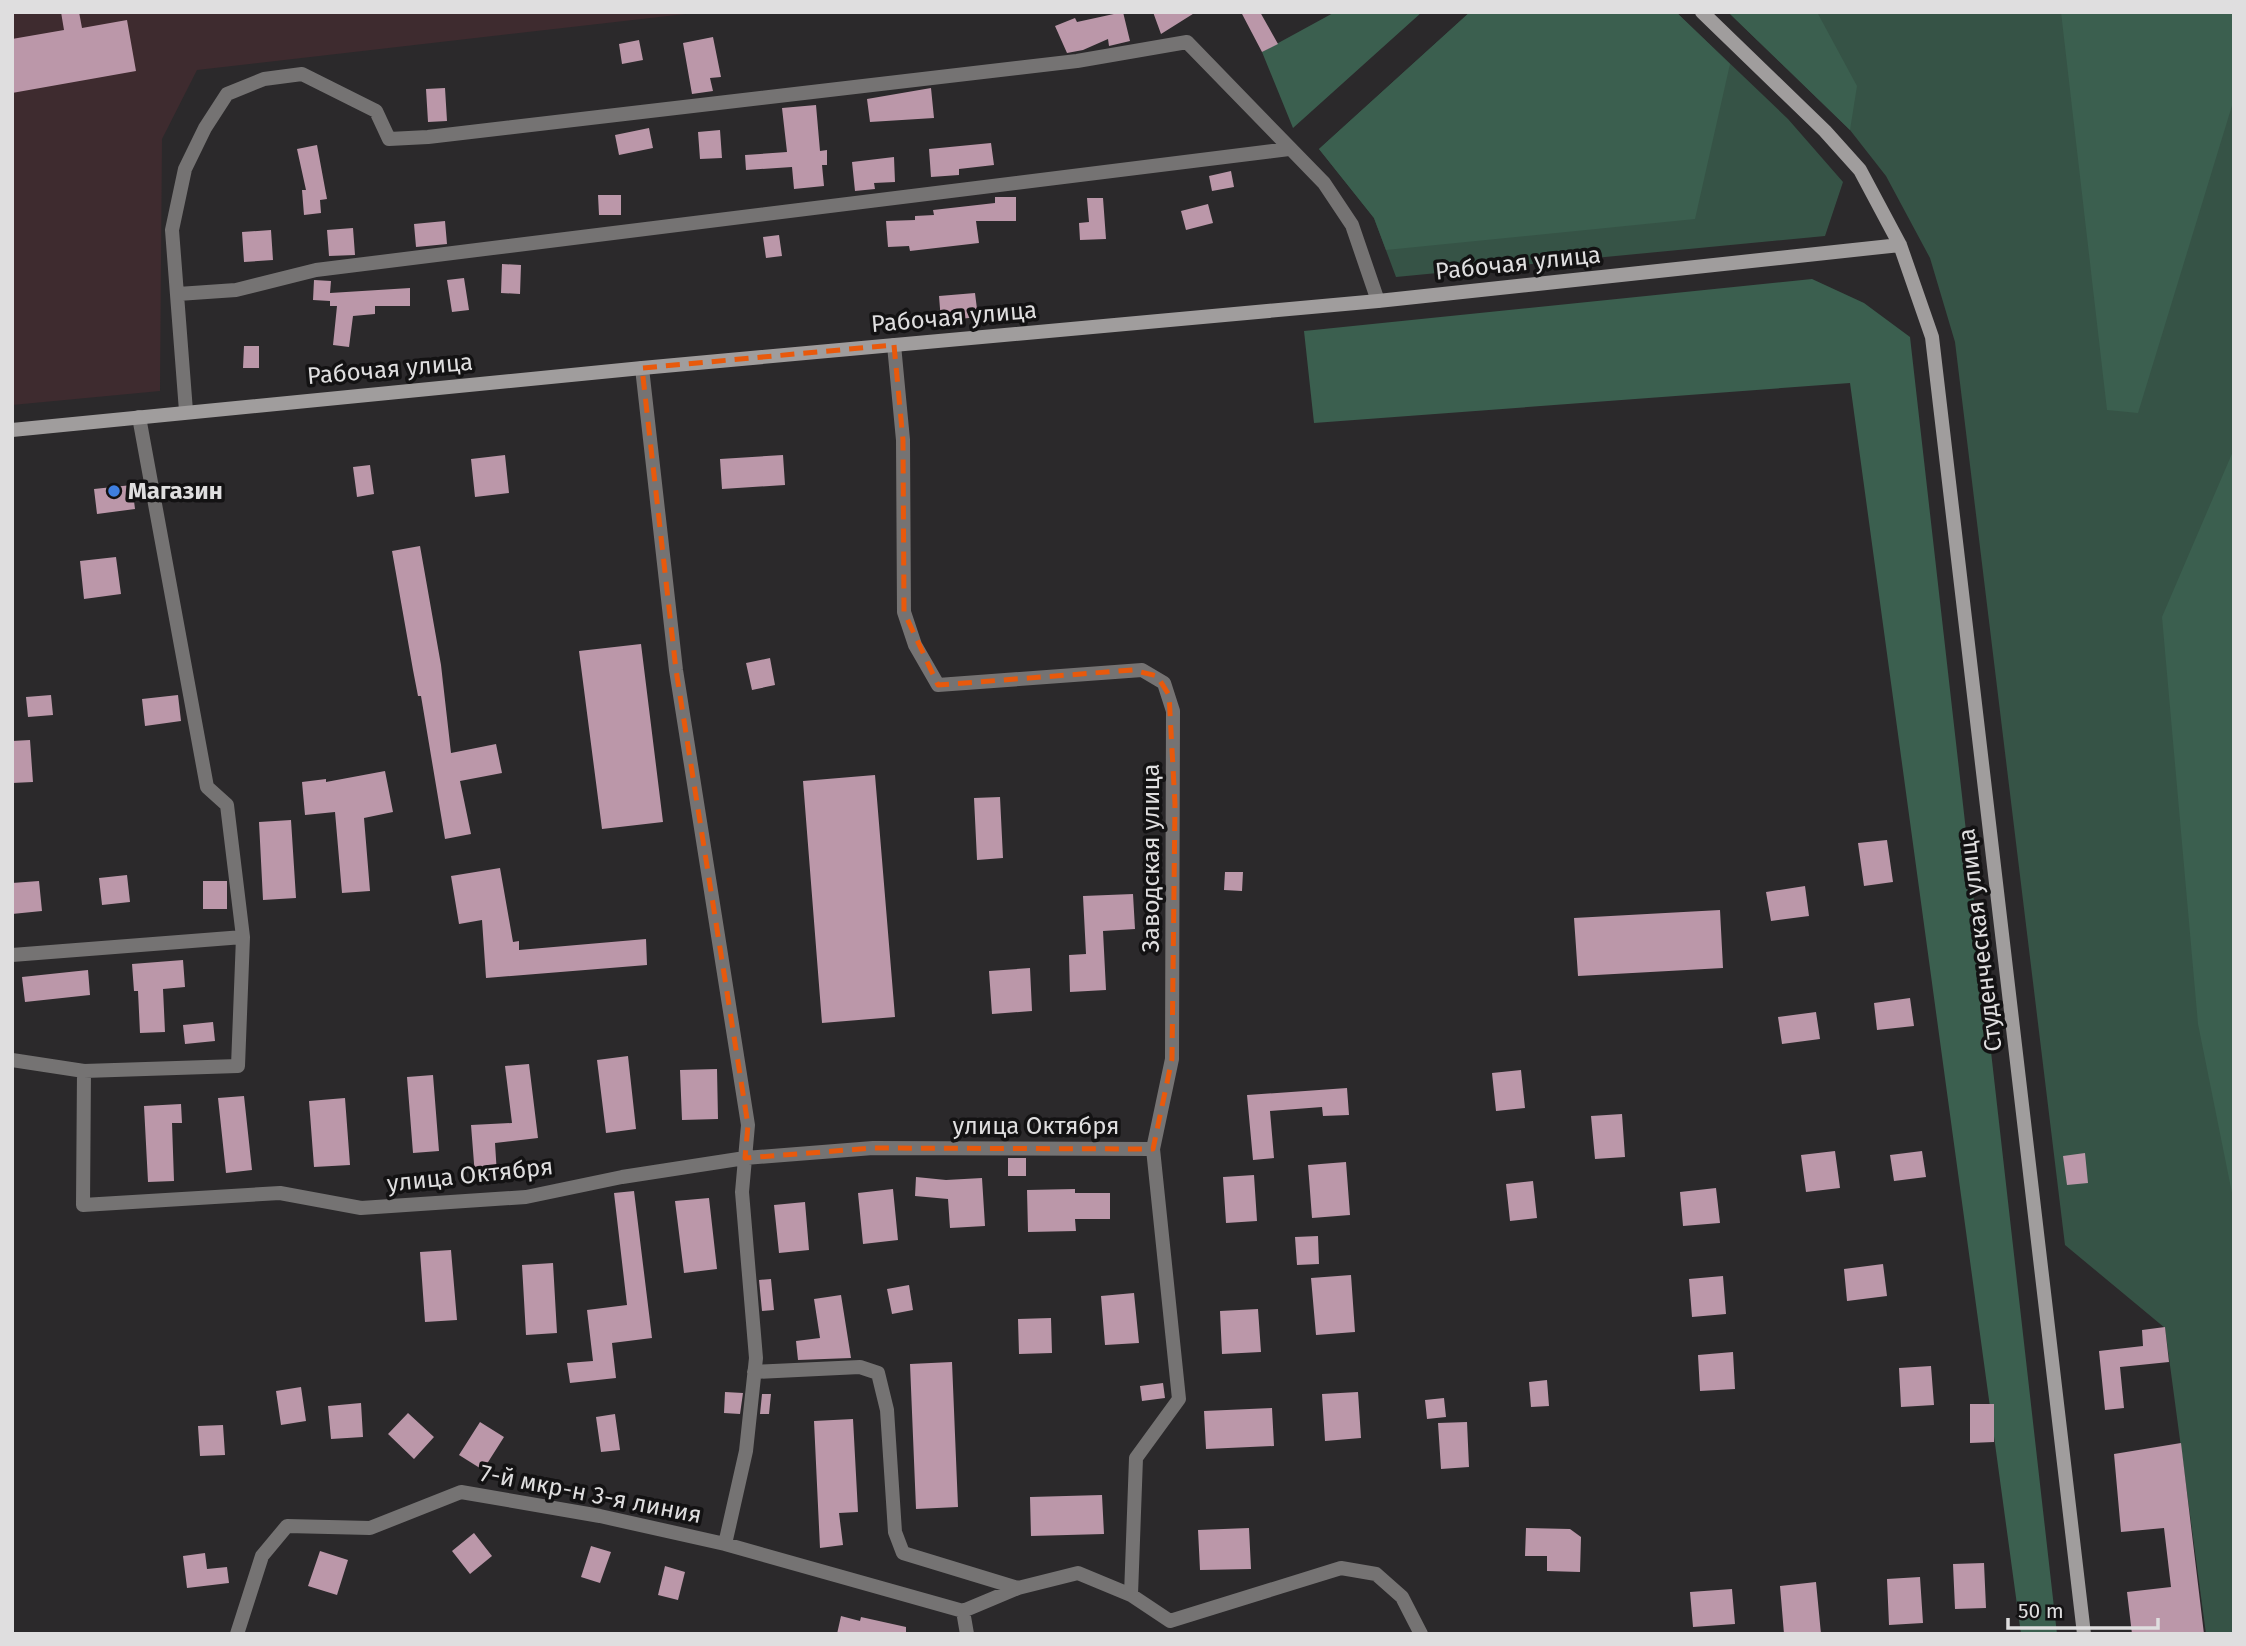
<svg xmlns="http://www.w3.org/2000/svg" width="2246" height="1646" font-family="'Fira Sans',sans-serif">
<rect width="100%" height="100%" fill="#2b292b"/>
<path fill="#3e2b2f" d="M12 12H703L197 70 162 139 160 391 12 405Z"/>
<path fill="#365346" d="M1470 12H1676L1788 119 1843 182 1825 236 1396 277 1374 218 1319 149Z
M1728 12H2234V1634H2206L2165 1328 2065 1245 1955 342 1930 258 1886 176 1850 130Z"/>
<path fill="#3b5f4f" d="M1335 12H1422L1293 128 1262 52Z
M1470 12H1676L1730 64 1695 219 1386 250 1374 218 1319 149Z
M1728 12H1817L1857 86 1850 130Z
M2061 12H2234V99L2138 413 2107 410Z
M1812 279 1864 303 1910 337 2057 1634H2021L1850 383 1314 423 1304 331Z
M2234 449V1203L2198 1024 2162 617Z"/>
<path fill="#bb97a9" d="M61 12H79L82 28 127 20 136 71 12 93V39L64 30Z
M1123 12 1130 41 1109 46 1108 39 1083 50 1067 53 1055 26 1075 18 1077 22Z
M1153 12H1196L1161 34Z
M1241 12H1260L1278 44 1262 52Z
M713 37 721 77 710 78 713 91 692 94 683 43Z
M639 40 643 60 622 64 619 44Z
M445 88 447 121 428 122 426 89Z
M931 88 934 118 870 122 867 99Z
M816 105 820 151 827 150V165H822L824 186 794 189 792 167 746 170 745 155 787 152 782 108Z
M649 128 653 148 619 155 615 135Z
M720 130 722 158 700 159 698 132Z
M991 143 994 165 959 169V175L931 177 929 149Z
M317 145 327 199 320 200 321 213 304 215 302 190H306L297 149Z
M894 157 895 182 874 183 875 189 855 191 852 162Z
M1231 171 1234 187 1212 191 1209 176Z
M598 195H621V215H599Z
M995 197H1016V221H976L979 243 910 251 909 246 888 247 886 221 915 220V216L934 215 933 210 995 203Z
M1087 198H1103L1106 239 1080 240 1079 223 1089 222Z
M1208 204 1213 223 1186 230 1181 211Z
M445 221 447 244 416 247 414 224Z
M353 228 355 255 329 256 327 230Z
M271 230 273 260 244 262 242 232Z
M779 235 782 256 766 258 763 237Z
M502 264 521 265 520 294 501 293Z
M464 278 469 310 452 312 447 280Z
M314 280 331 281 330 293 410 288V306H375V314L353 316 349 347 333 345 337 306H330V298V301L313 300Z
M975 293 978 317 941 321 939 296Z
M244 346H259V368H243Z
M505 455 509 493 475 497 471 459Z
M783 455 785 485 722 489 720 459Z
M370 465 374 494 357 497 353 467Z
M132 485 135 509 97 514 94 489Z
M420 546 441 665 451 753 496 744 502 773 460 781 471 834 445 839 421 696H418L413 670 392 551Z
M116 557 121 594 84 599 80 561Z
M641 644 663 822 602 829 579 651Z
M770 658 775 685 752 690 746 663Z
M51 695 53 715 28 717 26 697Z
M178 695 181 721 145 726 142 699Z
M30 740 33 782 12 783V741Z
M385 771 393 812 364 818 370 891 342 893 335 812 305 815 302 782 326 779V782Z
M875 775 895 1017 822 1023 803 781Z
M1000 797 1003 858 977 860 974 798Z
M291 820 296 898 263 900 259 822Z
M1887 840 1893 882 1864 886 1858 843Z
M500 868 513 942 519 941V950L646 939 647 965 486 978 482 920 459 924 451 876Z
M1225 872H1243L1242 891 1224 890Z
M127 875 130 902 102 905 99 878Z
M39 881 42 911 12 914V883Z
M203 881H227V909H203Z
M1805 886 1809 916 1771 921 1766 892Z
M1133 894 1135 929 1103 931 1106 990 1070 992 1069 955 1086 954 1083 896Z
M1720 910 1723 968 1578 976 1574 918Z
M183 960 185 987 163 989 165 1032 140 1033 138 991H134L132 964Z
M1030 968 1032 1011 992 1014 989 971Z
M88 970 90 995 25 1002 22 977Z
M1910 998 1914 1026 1877 1030 1874 1003Z
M1816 1012 1820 1039 1782 1044 1778 1017Z
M213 1022 215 1041 185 1044 183 1025Z
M628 1056 636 1129 606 1133 597 1060Z
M529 1064 538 1138 495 1143 497 1175 475 1176 471 1125 512 1123 505 1066Z
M717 1069 718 1119 682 1120 680 1070Z
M1521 1070 1525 1108 1496 1111 1492 1073Z
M433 1075 439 1151 413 1153 407 1077Z
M1347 1088 1349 1115 1323 1116 1322 1107 1270 1111 1274 1158 1253 1160 1247 1095Z
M244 1096 252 1170 226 1173 218 1098Z
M345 1098 350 1165 314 1167 309 1101Z
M181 1104 182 1123H172L174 1181 148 1182 144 1106Z
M1622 1114 1625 1157 1595 1159 1591 1116Z
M1835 1151 1840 1188 1806 1192 1801 1155Z
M1922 1151 1926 1177 1894 1181 1890 1155Z
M2085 1153 2088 1183 2067 1185 2063 1156Z
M1008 1158H1026V1176H1008Z
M1346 1162 1350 1215 1312 1218 1308 1165Z
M1254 1175 1257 1221 1226 1223 1223 1177Z
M916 1177 946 1180 982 1178 985 1226 950 1228 948 1199 915 1196Z
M1533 1181 1537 1218 1510 1221 1506 1184Z
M1716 1188 1720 1223 1683 1226 1680 1192Z
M893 1189 898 1240 863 1244 858 1193Z
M1075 1189V1193H1110V1219H1075L1076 1231 1028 1232 1027 1190Z
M634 1191 652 1338 612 1343 616 1378 570 1383 567 1363 593 1361 587 1310 627 1305 614 1193Z
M709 1198 717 1269 684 1273 675 1201Z
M805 1202 809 1250 779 1253 774 1205Z
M1318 1236 1319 1264 1297 1265 1295 1237Z
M451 1250 457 1320 425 1322 420 1252Z
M553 1263 557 1333 526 1335 522 1265Z
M1883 1264 1887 1296 1847 1301 1844 1269Z
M1351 1275 1355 1332 1316 1335 1311 1278Z
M1723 1276 1726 1314 1692 1317 1689 1279Z
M771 1279 774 1310 762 1311 759 1280Z
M909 1285 913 1310 892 1314 887 1289Z
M1134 1293 1139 1343 1105 1345 1101 1296Z
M841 1295 851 1358 798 1360 796 1341 820 1338 814 1299Z
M1258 1309 1261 1352 1222 1354 1220 1311Z
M1051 1318 1052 1353 1019 1354 1018 1319Z
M2165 1327 2169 1362 2120 1367 2124 1408 2105 1410 2099 1351 2143 1346 2142 1330Z
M1733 1352 1735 1389 1700 1391 1698 1355Z
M952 1362 958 1507 916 1509 910 1364Z
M1931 1366 1934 1405 1901 1407 1899 1368Z
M1547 1380 1549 1406 1531 1407 1529 1382Z
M1163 1383 1165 1398 1142 1401 1140 1386Z
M301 1387 306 1421 281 1425 276 1391Z
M725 1392 743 1393 740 1414 724 1413Z
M1358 1392 1361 1438 1325 1441 1322 1394Z
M762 1394H771L769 1414H760Z
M1444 1398 1446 1417 1427 1419 1425 1400Z
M361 1403 363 1437 331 1439 328 1406Z
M1970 1404H1994V1442L1970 1443Z
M1272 1408 1274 1446 1206 1449 1204 1411Z
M408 1413 434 1437 414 1459 388 1434Z
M615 1414 620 1450 601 1452 596 1417Z
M853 1419 858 1512 839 1513 843 1545 820 1548 814 1421Z
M480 1422 504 1437 483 1470 459 1455Z
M1467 1422 1469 1467 1441 1469 1438 1423Z
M223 1425 225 1455 200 1456 198 1426Z
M2181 1443 2204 1634H2132L2127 1592 2171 1587 2164 1528 2121 1532 2114 1454Z
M1102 1495 1104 1534 1031 1536 1030 1497Z
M1249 1528 1251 1569 1200 1570 1198 1530Z
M1526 1528 1570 1529 1581 1537 1580 1572 1547 1571V1556H1525Z
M474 1533 492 1556 470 1574 452 1551Z
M591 1546 611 1552 600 1583 581 1577Z
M320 1551 348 1560 337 1595 308 1586Z
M205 1553 207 1569 227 1567 229 1583 187 1588 183 1556Z
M1984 1563 1986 1608 1955 1609 1953 1564Z
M665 1566 685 1572 678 1600 658 1595Z
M1920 1577 1923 1623 1889 1625 1887 1579Z
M1816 1582 1821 1634H1784L1780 1586Z
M1732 1589 1735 1624 1693 1627 1690 1592Z
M841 1616 860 1621 861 1617 906 1627V1634H837Z"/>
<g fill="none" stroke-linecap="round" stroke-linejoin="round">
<path stroke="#757373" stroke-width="14" d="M178 294 236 290 316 270 1289 149
M894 345 903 440 904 612 915 645 938 685 1142 670 1164 683 1173 711 1172 1059 1153 1149 1179 1399 1136 1458 1131 1595
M642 368 676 670 748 1125 742 1192 756 1358 746 1451 725 1544
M186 411 172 230 185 169 205 128 227 94 264 79 302 74 376 111 389 139 428 137 1077 61 1187 42 1324 183 1352 225 1378 301
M12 955 243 937
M12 1060 84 1071 83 1205 280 1193 361 1208 526 1197 622 1177 745 1158 873 1148 1153 1149
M84 1071 238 1066 243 937 227 805 207 787 139 417
M754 1372 860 1367 878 1373 887 1410 895 1532 903 1553 1018 1588
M963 1611 1018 1588 1078 1573 1131 1595 1170 1621 1341 1568 1376 1574 1402 1597 1421 1634
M963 1611 967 1634
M237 1634 262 1556 287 1526 370 1528 461 1492 600 1516 725 1544 963 1611"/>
<path stroke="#a09d9d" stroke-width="14" d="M1702 12 1825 131 1860 170 1900 245 1932 337 2084 1634
M12 430 642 368 1378 301 1900 245"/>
</g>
<path fill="none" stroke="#e8590c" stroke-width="5" stroke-dasharray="14 9" stroke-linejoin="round" d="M894 345 903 440 904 612 938 685 1133 670 1157 676 1169 695 1175 804 1172 1059 1153 1149 873 1148 745 1158 748 1125 676 670 642 368Z"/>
<circle fill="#3f7fe0" stroke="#131213" stroke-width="2.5" cx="114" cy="491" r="7"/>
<g text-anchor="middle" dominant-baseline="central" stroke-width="7" stroke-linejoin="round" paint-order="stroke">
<g font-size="24" fill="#dfdedf" stroke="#131213">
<text transform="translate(1518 263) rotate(-6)">Рабочая улица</text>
<text transform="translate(954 317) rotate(-5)">Рабочая улица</text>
<text transform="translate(390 369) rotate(-5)">Рабочая улица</text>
<text transform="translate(1151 858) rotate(-90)">Заводская улица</text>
<text transform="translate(1980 940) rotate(-97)">Студенческая улица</text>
<text x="1036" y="1126">улица Октября</text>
<text transform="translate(470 1175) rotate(-6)">улица Октября</text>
<text transform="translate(591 1494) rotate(11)">7-й мкр-н 3-я линия</text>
</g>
<g font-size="24" font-weight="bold" fill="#dfdedf" stroke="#131213" text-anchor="start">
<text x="128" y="491">Магазин</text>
</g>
</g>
<rect width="2246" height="1646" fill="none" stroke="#dfdedf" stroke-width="28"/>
<path d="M2008 1618v10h150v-10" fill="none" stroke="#dfdedf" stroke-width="3.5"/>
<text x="2018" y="1618" font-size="21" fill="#dfdedf" stroke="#131213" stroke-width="5" paint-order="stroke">50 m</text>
</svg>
